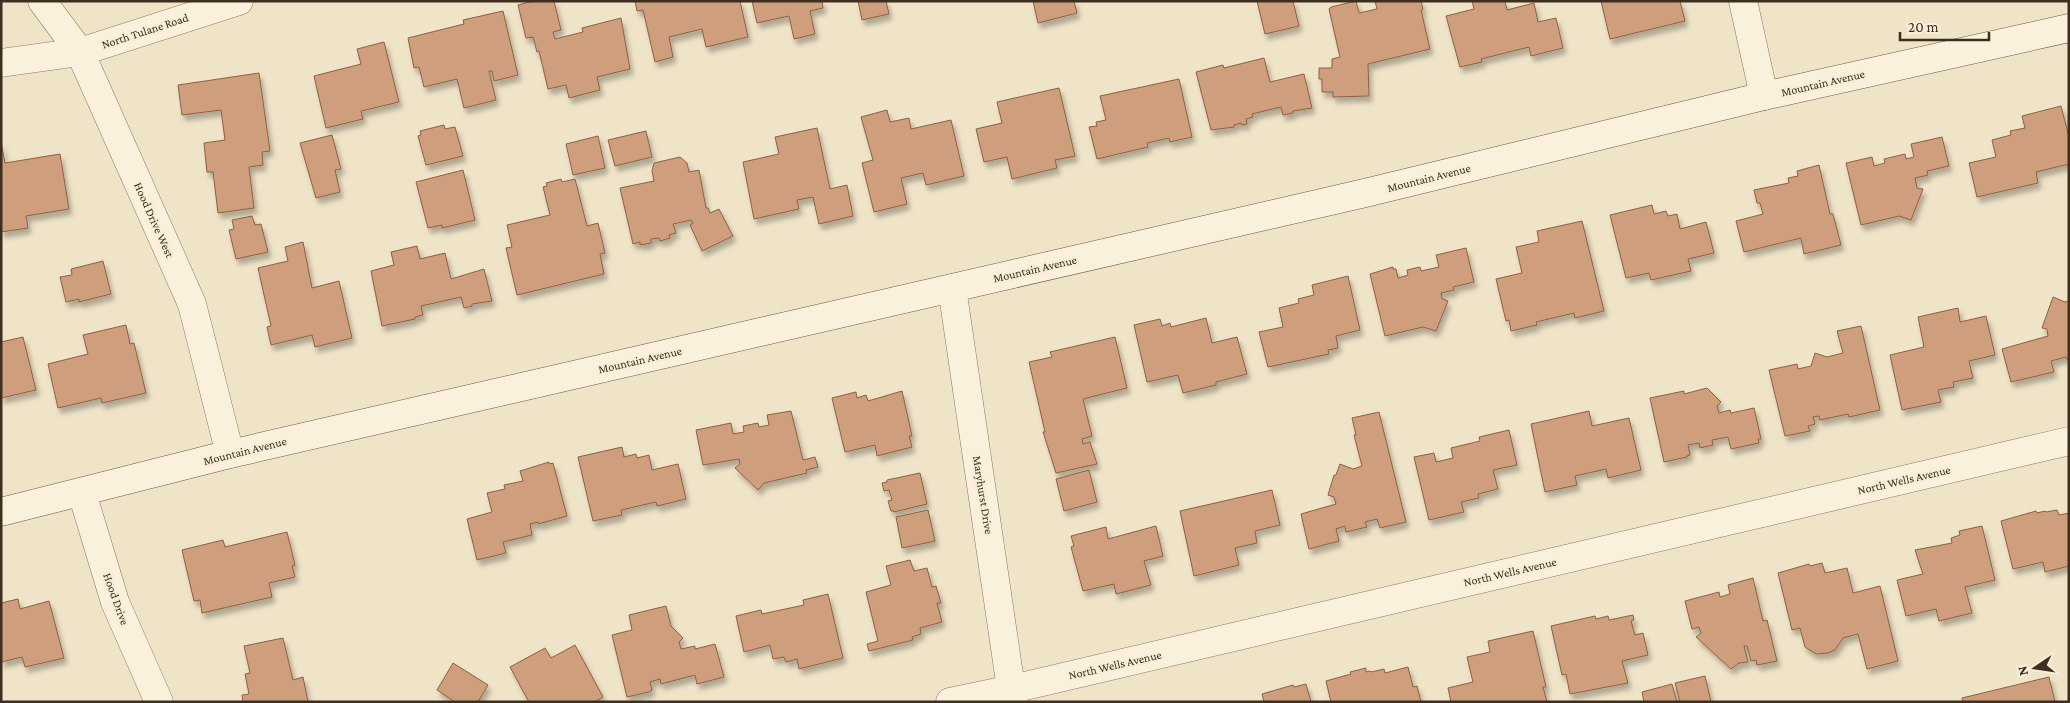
<svg xmlns="http://www.w3.org/2000/svg" width="2070" height="703" font-family="'Crimson Pro',serif">
<defs>
<filter id="shadow"><feDropShadow dx="3" dy="5.5" stdDeviation="2.5" flood-color="#0004"/></filter>
</defs>
<rect width="100%" height="100%" fill="#f0e4c8"/>
<path fill="#cf9f7d" stroke="#8d5f41" filter="url(#shadow)" d="M533 1H554L561 30 553 32 555 39 583 32 582 28 621 18 630 69 597 77 600 90 569 98 566 85 548 89 539 51 537 52 533 37 526 38 518 5Z
M635 1H740L748 37 706 47 702 29 669 37 673 57 655 62 643 10 637 11Z
M752 1H822L823 8 810 11 815 34 794 39 789 16 757 23Z
M858 1H886L889 14 862 20Z
M1033 1H1074L1077 13 1038 23Z
M1257 1H1293L1299 26 1265 34Z
M1356 1 1359 13 1377 9 1375 1H1421L1423 9 1421 10 1430 49 1368 64 1369 96 1333 97V92H1322V79H1319V68H1332V59L1340 57 1329 9 1331 7Z
M1472 1H1505L1507 10 1534 3 1538 22 1556 18 1563 48 1531 56 1529 47 1481 59 1482 62 1460 67 1446 16 1474 9Z
M1601 1H1680L1685 21 1610 39Z
M503 11 518 75 494 81 492 71H489L496 100 464 108 457 79 424 87 419 67 414 68 408 38 464 24 463 20Z
M384 42 399 102 361 111 363 119 326 128 314 76 361 64 357 49Z
M1264 58 1270 82 1304 74 1312 108 1293 111V113L1283 115 1281 107 1252 114 1253 117 1246 119 1247 124 1242 125 1241 123 1234 125V127L1211 130 1196 72 1223 65 1224 68Z
M259 73 270 151 262 152 263 165 249 167 254 208 218 213 213 172H207L204 143 225 140 221 110 182 115 178 85Z
M1179 79 1192 137 1170 142 1169 138 1147 143 1148 147 1097 159 1089 127 1097 126 1096 122 1106 120 1100 96Z
M1059 88 1075 156 1055 160 1057 168 1012 179 1007 157 984 162 976 129 1002 123 997 102Z
M2061 106 2069 137V164L2036 172 2038 183 1977 197 1969 163 1996 157 1992 140 2011 135 2010 131 2025 128 2022 116Z
M887 110 890 122 909 118 911 129 951 120 964 176 926 185 923 173 901 178 907 204 874 212 862 163 873 160 861 117Z
M444 125 445 129 455 127 463 156 426 165 418 136 421 135 420 131Z
M817 128 830 189 847 185 853 216 819 224 813 197 797 200 799 209 754 219 743 162 779 154 775 137Z
M646 131 652 157 615 166 608 140Z
M332 135 341 169 335 170 340 192 316 198 300 143Z
M598 136 605 168 573 175 566 144Z
M1942 137 1949 166 1927 171 1928 175 1915 178 1917 188 1923 189 1911 220 1899 216 1861 225 1846 163 1872 157 1874 166 1885 163 1884 159 1905 154 1906 159 1914 157 1911 144Z
M1 142 5 163 60 154 69 209 26 216 28 228 1 232Z
M680 157 687 163 689 172 699 170 706 208H708L710 213 719 209 733 236 702 251 690 225 693 223 691 220 673 224 676 233 669 235 670 238 660 241 659 238 651 239V243L640 245V242L633 244 620 188 654 181 652 171 654 163Z
M1819 165 1830 214H1833L1841 245 1804 254 1801 238 1744 252 1736 221 1763 214 1760 203H1757L1754 190 1789 183 1788 178 1798 176 1797 171Z
M463 170 475 220 442 228V225L428 228 416 182Z
M561 179 562 182 575 179 587 226 598 223 605 253 600 254 604 274 517 295 506 248 512 247 507 225 550 215 543 187 547 186 546 183Z
M1652 205 1654 214 1666 211 1668 216 1677 214 1680 229 1706 222 1714 253 1688 259 1691 271 1651 280 1649 273 1626 278 1610 215Z
M252 216 255 225 261 224 268 252 236 259 229 230 234 229 232 220Z
M1582 221 1604 311 1575 318 1574 313 1536 322 1537 325 1511 331 1509 320 1506 321 1496 279 1522 273 1516 247 1539 242 1537 231Z
M303 242 312 288 339 281 352 338 315 347 312 335 271 345 267 327 271 326 258 268 288 261 285 247Z
M417 246 420 259 445 253 451 279 484 269 492 301 472 304V306L464 308 461 297 421 306 423 315 415 317V319L382 326 371 271 394 265 391 252Z
M1466 248 1474 282 1453 287 1454 290 1441 293 1442 299 1448 301 1436 331 1423 327 1385 336 1370 274 1393 267V269H1396L1398 278 1408 275 1407 270 1420 267 1421 271 1439 267 1436 255Z
M103 261 111 294 79 302V299L66 302 60 277 72 275 71 269Z
M1348 276 1360 330 1336 336 1338 348 1328 350 1329 354 1268 367 1259 332 1283 327 1279 308 1299 303 1298 299 1314 295 1312 285Z
M2053 297 2065 302 2069 301V362L2066 357 2051 361 2054 372 2011 382 2002 349 2048 336 2047 329 2042 328Z
M1958 308 1960 322 1986 316 1995 355 1969 361 1973 378 1953 382 1954 387 1938 390 1941 402 1902 410 1890 355 1924 347 1918 317Z
M1206 318 1212 343 1237 337 1247 374 1216 382V385L1183 393 1178 375 1147 382 1134 325 1160 319 1162 326 1170 323 1171 327Z
M126 325 130 344 134 343 146 393 102 403 101 398 58 408 48 364 88 354 83 335Z
M1861 326 1880 410 1849 417 1848 414 1820 420 1819 416 1813 417 1815 424 1808 426 1810 431 1785 436 1769 370 1797 364 1798 369 1811 366 1815 353 1827 357 1843 353 1837 331Z
M23 337 36 390 1 398V342Z
M1115 337 1127 388 1083 399 1092 436 1082 439 1083 444 1090 442 1097 464 1056 473 1043 432H1045L1029 362 1052 357 1050 352Z
M1707 388 1721 402 1717 406 1719 413 1730 410 1731 413 1754 408 1761 439H1758L1759 443 1731 449 1728 437 1712 440 1713 445 1700 448 1699 443 1688 445 1690 455 1687 456V457L1664 462 1650 398 1684 391V394Z
M902 391 912 436H909L912 447 877 456 875 445 845 452 832 398 856 392 857 398 866 395 868 401Z
M791 411 803 460 815 457 818 467 806 470 807 473 764 483 758 490 735 468 740 464 739 459 703 465 696 430 731 423 733 434 744 432 743 426 758 423 759 427 769 425 767 415Z
M1589 411 1592 426 1629 418 1641 470 1608 478 1606 469 1575 476 1577 485 1545 492 1531 424Z
M1379 412 1406 522 1380 528 1377 519 1365 522 1367 527 1346 532 1345 526 1336 529 1339 541 1309 549 1301 514 1336 504 1334 497 1328 495 1334 475H1336L1340 464 1353 469 1362 466 1354 435H1356L1352 418Z
M1509 430 1517 465 1493 470 1498 489 1478 494 1479 498 1461 502 1464 512 1429 520 1414 457 1434 453 1436 462 1453 458 1451 448 1480 441 1479 437Z
M622 447 624 457 636 454 637 458 649 455 652 470 678 464 686 499 657 506 656 502 621 510 622 515 593 521 578 457Z
M549 462V464L553 463 567 516 538 524V522L530 524 532 535 503 542 506 553 477 560 467 519 492 512 487 493 505 489 504 485 523 481 520 471Z
M1089 470 1097 502 1064 511 1056 479Z
M920 473 927 504 894 512V511H891L888 501 892 500 889 490 884 491 882 483 887 482V480Z
M1272 490 1280 525 1255 531 1257 543 1235 548 1239 565 1194 576 1180 511Z
M928 510 935 541 902 548 896 517Z
M2057 510 2059 515 2069 513V566L2045 572 2043 562 2013 569 2001 521 2036 511 2037 513 2045 511 2046 512Z
M1156 526 1163 556 1144 561 1151 585 1116 594 1114 584 1083 591 1071 547 1074 546 1071 536 1106 527 1108 539Z
M1982 526 1995 580 1965 587 1972 613 1939 621 1936 609 1906 616 1897 580 1923 574 1915 550 1952 543 1951 538 1960 535 1959 531Z
M287 532 295 565 292 566 295 577 269 583 272 597 202 613 200 600 194 601 182 550 223 540 225 547Z
M910 560 914 571 927 568 932 587 936 586 941 603H937L942 622 920 628 921 634 912 637 913 640 869 651 867 644 878 641 866 592 891 585 886 566Z
M1822 563 1825 573 1847 568 1853 593 1880 586 1898 661 1867 669 1858 634 1843 638 1835 650 1828 653 1816 654 1805 647 1800 628 1792 630 1778 573 1809 564 1810 566Z
M1753 578 1763 621 1767 620 1777 661 1757 665 1756 660 1751 661 1747 646H1744L1748 662 1739 663 1731 669 1696 637 1701 633 1699 627 1692 629 1685 601 1719 592 1720 597 1730 594 1728 585Z
M828 594 843 658 799 669 797 659 786 662 784 657 773 659 770 645 744 652 736 616 761 610 762 614 804 605 803 600Z
M18 599 20 609 49 601 64 658 25 667 22 657 1 662V603Z
M666 606 671 626 683 638 679 642 681 649 695 646V649L715 644 724 677 697 684 695 675 661 684 660 679 650 682 652 690 649 692 627 697 612 635 632 630 629 615Z
M1633 615 1634 620 1631 621 1635 635 1643 633 1648 655 1622 661 1628 683 1570 694 1566 674 1562 675 1551 626 1595 616 1596 619 1608 616 1609 620Z
M1533 631 1546 687H1543L1547 702H1451L1448 688 1473 682 1467 657 1490 652 1488 641Z
M283 638 293 680 303 677 308 702H243L242 695 249 694 245 674 250 673 244 646Z
M575 645 603 697 594 702H529L510 667 545 648 551 658Z
M453 663 488 685 478 702H455L437 690Z
M1408 667 1413 687 1417 686 1421 702H1331L1326 681 1351 674 1350 672 1366 668V672L1370 671 1371 672 1384 669 1385 673Z
M1705 676 1711 702H1680L1675 683Z
M2049 677 2055 702H1963L1962 698Z
M1306 684 1311 702H1264L1262 694 1293 685 1294 687Z
M1672 684 1677 702H1644L1642 692Z"/>
<g fill="none" stroke-linecap="round" stroke-linejoin="round">
<defs>
<path id="minor" d="M42 1 80 52 192 304 230 454
M1743 1 1764 96
M1 63 80 52 239 1
M952 288 1013 702
M82 493 115 602 159 702
M950 702 1012 689 2069 441"/>
<path id="secondary" d="M1 512 230 454 1365 193 1764 96 2069 28"/>
</defs>
<use href="#minor" stroke="#8d765c" stroke-width="29"/>
<use href="#secondary" stroke="#6f573f" stroke-width="29"/>
<use href="#minor" stroke="#faf1dc" stroke-width="28"/>
<use href="#secondary" stroke="#faf1dc" stroke-width="28"/>
</g>
<g text-anchor="middle" dominant-baseline="central" stroke-width="4.5" stroke-linejoin="round" paint-order="stroke">
<g font-size="12" fill="#3d2e20" stroke="#f7eed8">
<text transform="translate(145 31) rotate(-18)">North Tulane Road</text>
<text transform="translate(1823 83) rotate(-13)">Mountain Avenue</text>
<text transform="translate(1429 178) rotate(-14)">Mountain Avenue</text>
<text transform="translate(154 220) rotate(66)">Hood Drive West</text>
<text transform="translate(1035 269) rotate(-13)">Mountain Avenue</text>
<text transform="translate(640 360) rotate(-13)">Mountain Avenue</text>
<text transform="translate(245 451) rotate(-14)">Mountain Avenue</text>
<text transform="translate(1904 480) rotate(-13)">North Wells Avenue</text>
<text transform="translate(983 495) rotate(81)">Maryhurst Drive</text>
<text transform="translate(1510 572) rotate(-13)">North Wells Avenue</text>
<text transform="translate(116 599) rotate(70)">Hood Drive</text>
<text transform="translate(1115 665) rotate(-13)">North Wells Avenue</text>
</g>
</g>
<rect width="2070" height="703" fill="none" stroke="#3d2e20" stroke-width="5"/>
<g transform="translate(2035 668) rotate(257)" stroke="#f7eed8" stroke-width="4" paint-order="stroke">
<path d="M0-4L9 19L0 12L-9 19Z" fill="#3d2e20"/>
<text y="-8" font-size="14" font-weight="bold" text-anchor="middle" fill="#3d2e20">N</text>
</g>
<path d="M1900 32v8h89v-8" fill="none" stroke="#3d2e20" stroke-width="2.5"/>
<text x="1908" y="32" font-size="15" fill="#3d2e20" stroke="#f7eed8" stroke-width="4" paint-order="stroke">20 m</text>
</svg>
